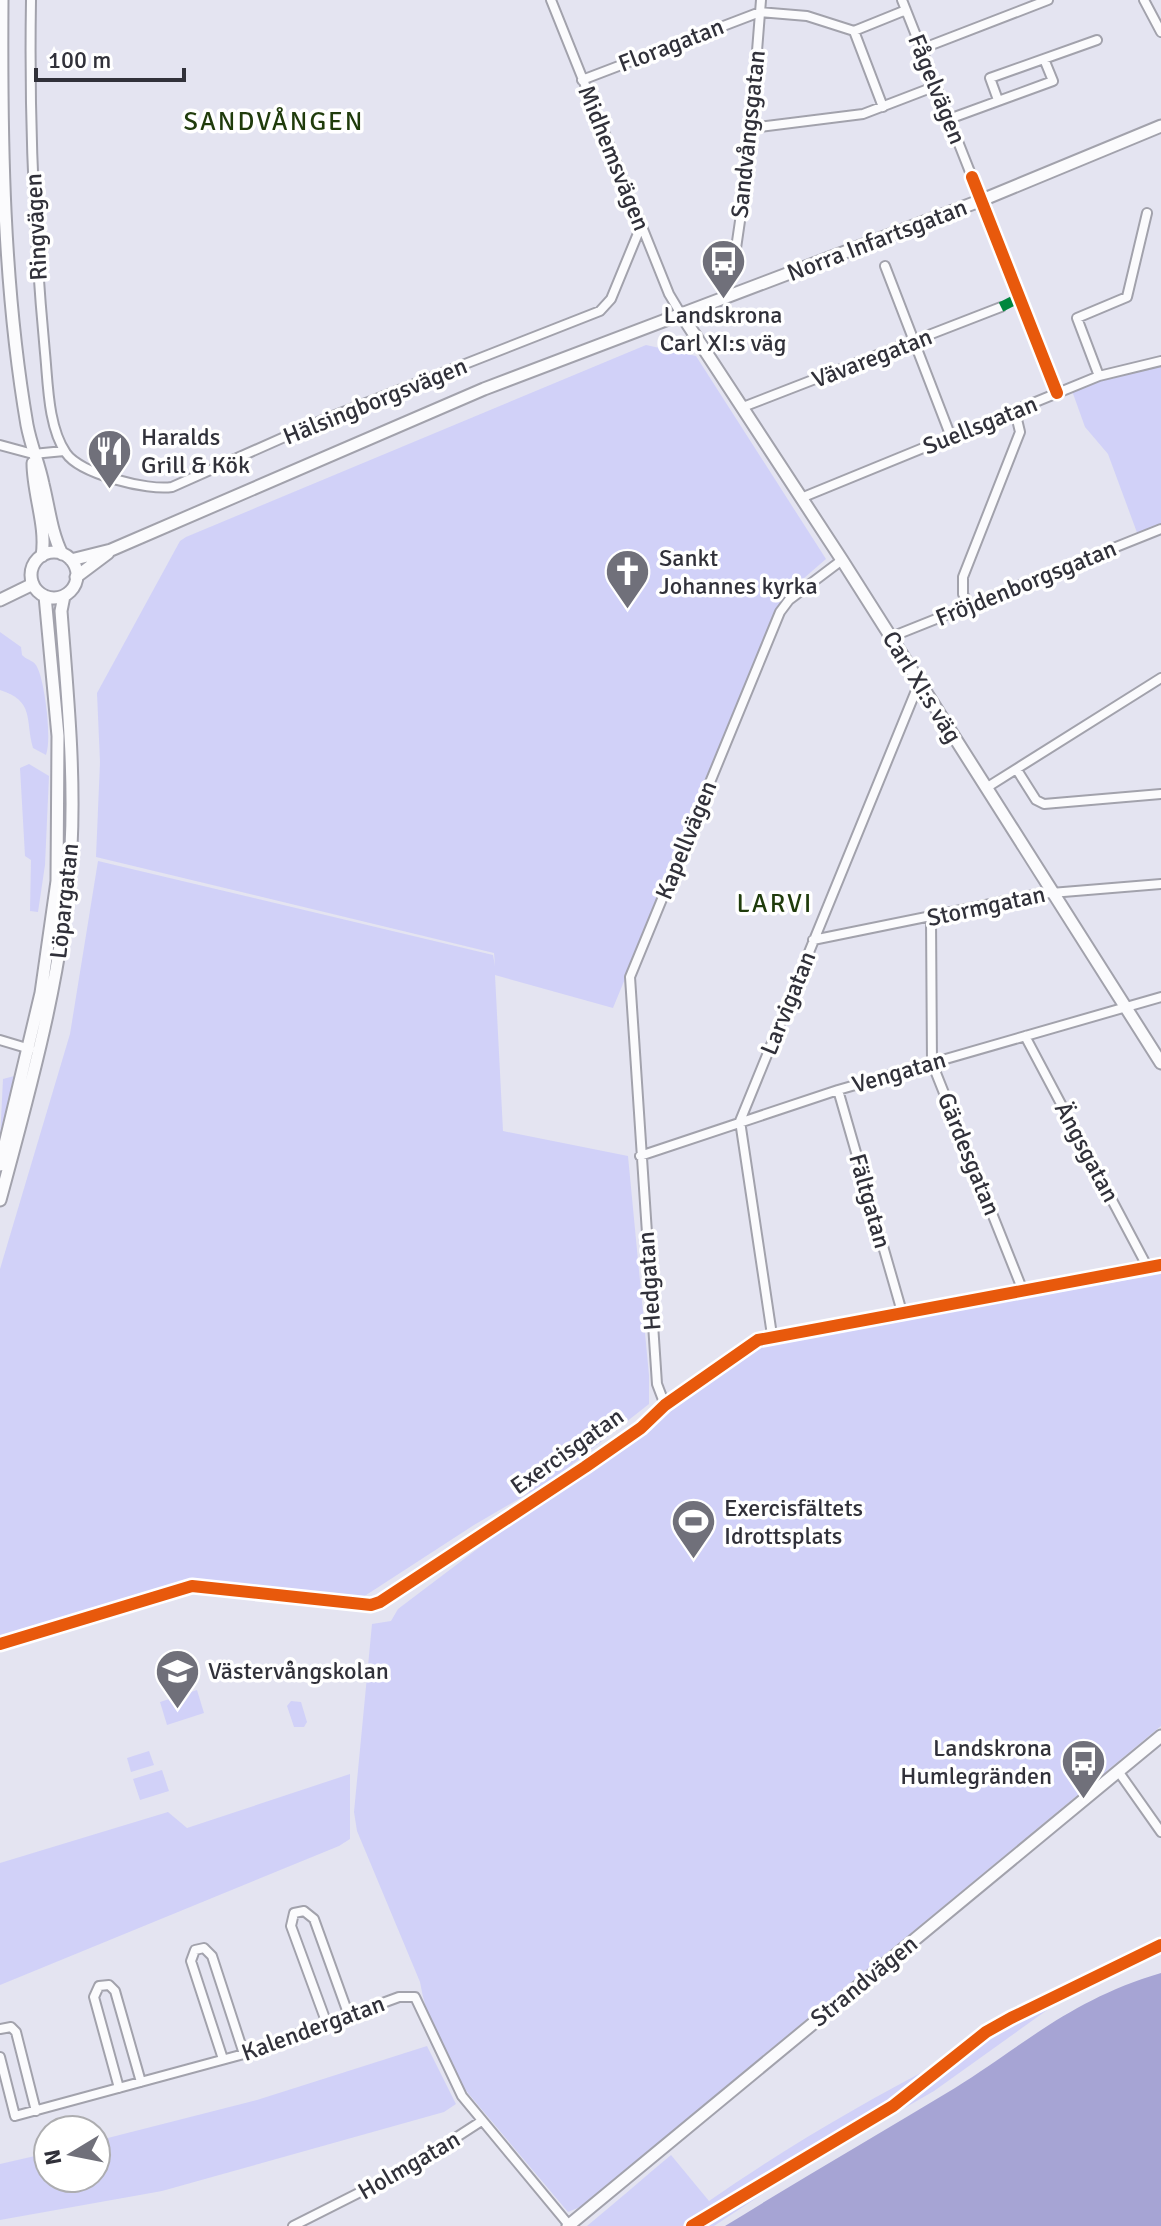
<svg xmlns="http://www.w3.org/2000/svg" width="1161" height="2226" font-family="Signika,sans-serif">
<rect width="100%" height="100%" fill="#e4e4f1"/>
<path fill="#d1d1f8" d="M646 345 696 356 826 559 788 592 776 610 613 1008 495 975 503 1131 628 1156 649 1375V1404L555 1478 474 1525 360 1599 183 1582 0 1639V1269L70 1034 98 861 493 955 495 966 494 953 96 857 100 762 97 693 180 541 186 537Z
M1161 361V529L1139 538 1108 454 1085 427 1071 388Z
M0 632 21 647 22 655C29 662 34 659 38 669 45 685 52 739 46 755L33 748C25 720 35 701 0 690Z
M29 764 49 776 45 865 38 912 30 911 31 860 25 856 20 768Z
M18 1075 2 1133 0 1140 3 1079Z
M1161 1274V1726L580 2207 568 2212 462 2086C442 2055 426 2018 420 1982L357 1831 354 1812 372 1624 391 1621 398 1609 521 1516 584 1475 761 1345Z
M197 1690 204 1713 167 1725 160 1702Z
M291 1701 301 1702 307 1722 304 1727H294L287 1706Z
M149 1751 154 1765 131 1772 127 1758Z
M162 1770 169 1791 140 1800 133 1779Z
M350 1774V1839L339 1846 0 1985V1863L168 1812 187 1828Z
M1057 2003 934 2091 811 2162 714 2226H587C615 2203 642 2179 671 2155L709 2201C785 2148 861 2104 943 2061 982 2041 1016 2019 1057 2003Z
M427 2046 456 2104 444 2112 162 2191 0 2220V2164L48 2153V2178H96V2141L257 2100Z"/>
<path fill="#a6a4d4" d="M1161 1973V2226H725C801 2179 879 2134 955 2088 1029 2041 1073 1999 1161 1973Z"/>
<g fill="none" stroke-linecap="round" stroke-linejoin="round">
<defs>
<path id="street" d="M31 0C29 118 34 236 45 353 48 383 48 427 66 453 80 474 148 491 172 487L325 419 600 311 611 299 641 226
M551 0 669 294 681 314
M902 0 972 177
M1144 0 1161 32
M854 31 883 107
M921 49 1048 0
M582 80 760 12 807 16 854 31 906 10
M998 100 990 78 1097 40
M949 119 1053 81 1044 59
M751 128 863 114 936 86
M885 266 951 437
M733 269 748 166 761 0
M1099 376 1077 318 1127 297 1147 213
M743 407 1001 307
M0 445 33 454 64 451
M801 498 1099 376 1161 361
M968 604 963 594V577L1020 432 1015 411
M891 637 1161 529
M1017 770 1036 800 1044 804 1161 794
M986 788 1161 678
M931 918 932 1063 1023 1291
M813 940 1039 894 1161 884
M1025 1036 1148 1268
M0 1040 30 1049
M838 1090 902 1312
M640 1156 838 1090 1161 997
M772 1335 740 1121 915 693 922 687
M665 1405 657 1384 630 977 780 612 789 600 842 560
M0 1644 192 1586 371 1605 380 1602 585 1467 641 1428 665 1405 758 1340 1161 1265
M1118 1771 1161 1832
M327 2024 291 1926 294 1913 304 1911 314 1919 349 2016
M0 2029 11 2027 16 2032 36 2111
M0 2057 15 2116 244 2054 399 1997H415L462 2096 569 2225
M223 2059 191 1961 195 1950 204 1948 212 1956 244 2054
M119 2088 94 1997 99 1986 109 1985 115 1991 141 2082
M293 2226 412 2166 480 2122"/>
<path id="secondary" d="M2 0C1 141 3 286 27 425 31 446 39 464 43 484 49 508 51 532 62 554
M681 314 842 560 1161 1063
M33 463C33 494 47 526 42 556
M31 575a23 23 0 1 1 46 0a23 23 0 1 1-46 0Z
M71 560 111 550 484 389 982 200 1161 126
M76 577 108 553
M0 600 33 584
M0 1165 41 993 57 881 58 736 45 596
M0 1200C31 1085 64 969 71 848 75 769 67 691 61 611L64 596
M568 2226 1161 1736"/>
</defs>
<use href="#street" stroke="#a2a2ac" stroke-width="12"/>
<use href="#secondary" stroke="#a2a2ac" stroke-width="15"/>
<use href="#street" stroke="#fbfbfd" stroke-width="8"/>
<use href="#secondary" stroke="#fbfbfd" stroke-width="11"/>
<path stroke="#00873e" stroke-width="10" stroke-dasharray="20 10" stroke-linecap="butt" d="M1001 307 1019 298"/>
<defs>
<path id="cycleway" d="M972 177 1057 393
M0 1644 192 1586 371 1605 380 1602 585 1467 641 1428 665 1405 758 1340 1161 1265
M692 2226 893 2106 986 2032 1011 2018 1161 1945"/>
</defs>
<use href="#cycleway" stroke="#fff" stroke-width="17"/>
<use href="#cycleway" stroke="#e8590c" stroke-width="12"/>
</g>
<defs>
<symbol id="bus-pin" viewBox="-11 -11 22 30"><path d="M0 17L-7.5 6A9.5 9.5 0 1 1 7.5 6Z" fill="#70707a" stroke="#fff"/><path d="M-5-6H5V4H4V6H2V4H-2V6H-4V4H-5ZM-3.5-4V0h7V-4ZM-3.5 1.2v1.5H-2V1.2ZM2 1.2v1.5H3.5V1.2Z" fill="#fff"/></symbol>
<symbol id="restaurant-pin" viewBox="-11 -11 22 30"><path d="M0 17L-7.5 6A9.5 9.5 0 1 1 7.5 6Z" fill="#70707a" stroke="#fff"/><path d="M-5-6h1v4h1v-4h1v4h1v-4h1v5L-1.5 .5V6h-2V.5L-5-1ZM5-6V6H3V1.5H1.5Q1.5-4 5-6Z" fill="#fff"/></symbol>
<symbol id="church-pin" viewBox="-11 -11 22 30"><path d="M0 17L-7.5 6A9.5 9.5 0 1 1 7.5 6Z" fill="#70707a" stroke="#fff"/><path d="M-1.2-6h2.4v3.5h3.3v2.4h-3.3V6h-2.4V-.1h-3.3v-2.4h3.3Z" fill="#fff"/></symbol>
<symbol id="stadium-pin" viewBox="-11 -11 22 30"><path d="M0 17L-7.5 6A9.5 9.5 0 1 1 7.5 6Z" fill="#70707a" stroke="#fff"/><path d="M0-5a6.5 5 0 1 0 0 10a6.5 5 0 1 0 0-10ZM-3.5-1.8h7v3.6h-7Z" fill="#fff"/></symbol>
<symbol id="school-pin" viewBox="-11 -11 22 30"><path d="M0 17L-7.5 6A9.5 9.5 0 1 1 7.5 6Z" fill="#70707a" stroke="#fff"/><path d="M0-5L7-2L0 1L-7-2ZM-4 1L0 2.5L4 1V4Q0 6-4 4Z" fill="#fff"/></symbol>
</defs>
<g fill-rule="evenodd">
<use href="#bus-pin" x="698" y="236" width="51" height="69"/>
<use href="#restaurant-pin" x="84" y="426" width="51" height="69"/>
<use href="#church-pin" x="602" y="546" width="51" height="69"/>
<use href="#stadium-pin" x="668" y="1496" width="51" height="69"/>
<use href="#school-pin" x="152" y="1646" width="51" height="69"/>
<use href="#bus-pin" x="1058" y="1736" width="51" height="69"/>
</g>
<g text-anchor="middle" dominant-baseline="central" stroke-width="7" stroke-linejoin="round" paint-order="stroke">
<g font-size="24" fill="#31313a" stroke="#fff">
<text transform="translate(671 45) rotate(-21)">Floragatan</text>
<text transform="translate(937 89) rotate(68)">Fågelvägen</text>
<text transform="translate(748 134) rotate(-84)">Sandvångsgatan</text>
<text transform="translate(614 158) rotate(68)">Midhemsvägen</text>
<text transform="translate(36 227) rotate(-93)">Ringvägen</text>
<text transform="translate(877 240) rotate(-21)">Norra Infartsgatan</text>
<text transform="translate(872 358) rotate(-21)">Vävaregatan</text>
<text transform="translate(375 401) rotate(-22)">Hälsingborgsvägen</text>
<text transform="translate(980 425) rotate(-22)">Suellsgatan</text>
<text transform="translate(1026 583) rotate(-22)">Fröjdenborgsgatan</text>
<text transform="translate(922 687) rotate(58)">Carl XI:s väg</text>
<text transform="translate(686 840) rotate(-68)">Kapellvägen</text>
<text transform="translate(64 901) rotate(-84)">Löpargatan</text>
<text transform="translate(986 906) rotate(-12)">Stormgatan</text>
<text transform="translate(788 1003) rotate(-68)">Larvigatan</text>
<text transform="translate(899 1072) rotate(-16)">Vengatan</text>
<text transform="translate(1087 1152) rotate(62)">Ängsgatan</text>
<text transform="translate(969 1154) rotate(68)">Gärdesgatan</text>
<text transform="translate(870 1201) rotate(74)">Fältgatan</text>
<text transform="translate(649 1281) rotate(-94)">Hedgatan</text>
<text transform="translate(567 1451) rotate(-35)">Exercisgatan</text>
<text transform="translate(864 1981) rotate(-39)">Strandvägen</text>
<text transform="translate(313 2028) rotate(-20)">Kalendergatan</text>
<text transform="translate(409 2165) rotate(-30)">Holmgatan</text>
</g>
<g font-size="24" fill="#31313a" stroke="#fff" text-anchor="start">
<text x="723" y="315" text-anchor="middle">Landskrona<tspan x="723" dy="28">Carl XI:s väg</tspan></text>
<text x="141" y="437">Haralds<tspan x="141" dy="28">Grill &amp; Kök</tspan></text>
<text x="659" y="558">Sankt<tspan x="659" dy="28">Johannes kyrka</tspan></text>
<text x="724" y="1508">Exercisfältets<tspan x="724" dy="28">Idrottsplats</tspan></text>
<text x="208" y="1671">Västervångskolan</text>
<text x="1052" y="1748" text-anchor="end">Landskrona<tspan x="1052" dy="28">Humlegränden</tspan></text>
</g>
<g font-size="26" letter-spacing="2" fill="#1f3b0b" stroke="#fff">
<text x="274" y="122">SANDVÅNGEN</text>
<text x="775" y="904">LARVI</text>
</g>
</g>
<g transform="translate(72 2154) rotate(260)"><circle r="38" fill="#ffffff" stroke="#adadb0" stroke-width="2"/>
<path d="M0-6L14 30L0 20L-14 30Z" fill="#70707a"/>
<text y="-12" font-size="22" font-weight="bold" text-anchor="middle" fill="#31313a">N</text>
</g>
<path d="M36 68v12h148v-12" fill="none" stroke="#31313a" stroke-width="4"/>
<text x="48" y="68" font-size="24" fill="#31313a" stroke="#ffffff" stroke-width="6" paint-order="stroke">100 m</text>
</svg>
